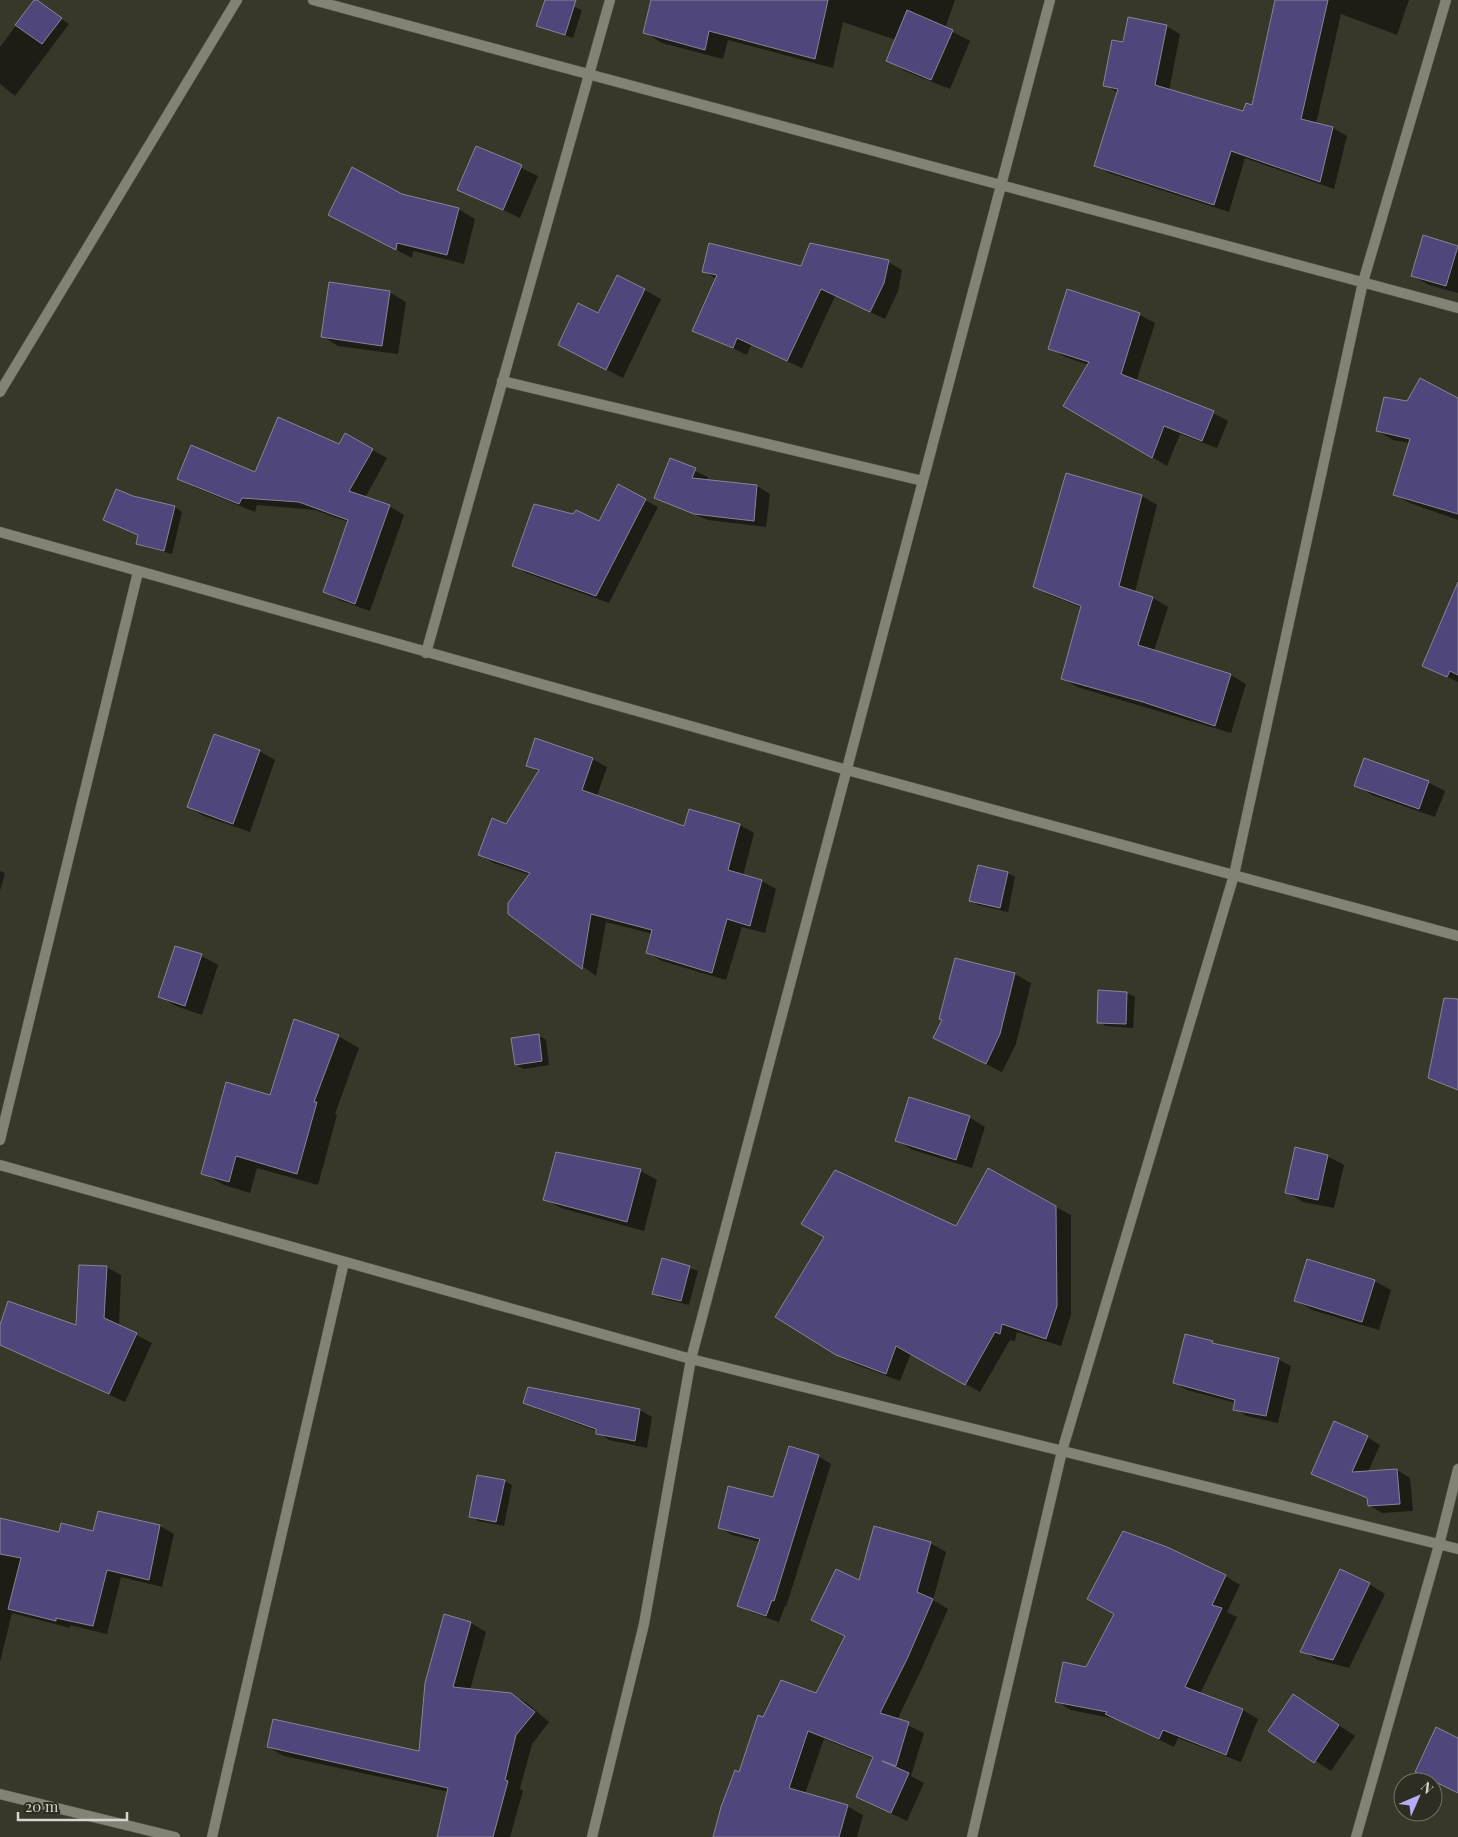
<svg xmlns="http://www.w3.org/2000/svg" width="1458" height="1837" font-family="'Playfair Display',serif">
<rect width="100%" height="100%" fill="#37372a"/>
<path fill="#0007" d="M35 0 69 24 15 96 0 84V47Z
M546 0H556L582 10 573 38 538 25Z
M715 0H955L945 28 970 41 950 89 905 71 887 60 896 40 843 22 833 68 728 40 723 59 662 43 644 32Z
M1276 0H1409L1397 35 1341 14 1316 124 1333 128 1347 136 1334 189 1245 158 1229 212 1109 173 1095 165 1118 93 1105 85 1124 44 1166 26 1180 34 1169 91 1244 113 1252 107Z
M477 147 538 176 520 218 459 189Z
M402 195 458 209 475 219 464 264 413 251 412 258 345 223Z
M1424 237 1458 247V293L1429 285 1413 276Z
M888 262 902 270 898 291 885 319 835 296 802 368 751 345 747 355 694 330 716 279 704 271Z
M645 290 661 299 623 378 576 354 599 315Z
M1068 291 1140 315 1155 323 1136 382 1213 413 1228 421 1217 448 1180 434 1167 466 1065 405 1089 365 1065 357 1050 348Z
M389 292 406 302 398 354 338 346 322 336Z
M1458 400V520L1410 503 1395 495 1410 443 1393 440 1378 431 1408 403Z
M346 435 387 458 365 498 389 506 404 515 370 611 339 600 324 591 348 522 315 510 257 505 255 512 194 487 179 478 256 473 340 445Z
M670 460 708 477 707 481 757 486 770 494 766 527 708 520 655 498Z
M1067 474 1142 496 1157 505 1135 592 1153 598 1168 607 1154 651 1231 675 1246 684 1231 733 1077 687 1062 678 1082 608 1050 595 1035 587Z
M133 497 175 507 182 512 172 554 145 547 137 543 139 535Z
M645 500 658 507 609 603 526 573 514 565Z
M1458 625V682L1423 665Z
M259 751 275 760 250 832 204 816 188 807Z
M592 759 607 767 597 796 685 828 690 810 740 825 754 833 743 876 762 881 776 889 765 933 742 927 726 980 662 961 647 952 653 934 606 922 596 976 509 913 530 875 494 863 480 855 506 825 539 772 527 765Z
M1428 782 1445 791 1435 817 1372 795 1356 785Z
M0 871 5 873 0 891Z
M1007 873 1015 877 1008 912 978 905 971 901Z
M175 947 202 956 218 965 202 1015 176 1006 160 996Z
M1015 974 1031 983 1016 1044 1002 1072 934 1038Z
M1100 991 1127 993 1135 997 1133 1028 1106 1026 1099 1022Z
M538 1035 546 1040 549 1065 524 1069 516 1065Z
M338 1036 359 1048 335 1114 337 1115 318 1185 257 1168 250 1193 224 1185 203 1173 271 1097Z
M969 1117 985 1127 972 1168 913 1150 897 1141Z
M557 1153 641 1171 657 1180 644 1231 561 1208 544 1199Z
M1327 1156 1344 1165 1334 1208 1303 1202 1287 1192Z
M1056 1207 1071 1215V1315L1061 1346 1017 1332 1015 1341 1010 1340 980 1392 911 1353 900 1381 852 1363 837 1354 956 1228Z
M663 1259 698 1271 689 1305 661 1298 654 1293Z
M106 1267 121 1275 119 1326 152 1343 125 1402 0 1344V1329L77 1327Z
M1374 1281 1391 1290 1379 1330 1312 1310 1295 1300Z
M1186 1335 1220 1346 1278 1359 1291 1366 1278 1423 1247 1416 1235 1409 1236 1403 1187 1390 1175 1383Z
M529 1388 640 1410 652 1417 647 1448 609 1440 597 1431 537 1409 525 1402Z
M1367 1437 1380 1445 1368 1472 1397 1470 1410 1478 1413 1511 1382 1513 1369 1505 1368 1499 1313 1473Z
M818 1456 831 1464 786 1607 785 1606 779 1622 751 1612 738 1605 760 1542 732 1535 720 1528 774 1499Z
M504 1481 512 1485 504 1526 478 1521 471 1516Z
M99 1512 160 1526 174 1534 162 1587 121 1577 107 1634 70 1625V1628L12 1613 0 1662V1526L60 1533H94Z
M930 1543 946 1552 933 1600 948 1609 923 1666 897 1720 924 1733 911 1776 924 1783 907 1821 857 1797 874 1759 824 1739 805 1794 847 1806 863 1815 857 1837H714L764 1719 817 1695 846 1637 828 1628 860 1582Z
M1225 1576 1240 1585 1227 1612 1237 1617 1200 1694 1243 1710 1258 1719 1241 1762 1178 1738 1174 1747 1116 1719 1071 1710 1056 1701 1087 1668Z
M1369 1584 1385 1594 1349 1668 1318 1660 1302 1651Z
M471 1623 486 1632 470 1690 511 1694 527 1703 549 1722 532 1744 520 1789 523 1791 510 1837H438L449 1792 284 1756 268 1747 420 1753Z
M1309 1705 1355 1736 1331 1771 1270 1731Z"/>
<path fill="#4f467b" stroke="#878594" d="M34 0H37L62 18 42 44 15 25Z
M545 0H576L565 35 536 26Z
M651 0H828L815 59 709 31 705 50 643 33Z
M1275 0H1328L1301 119 1333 127 1320 182 1231 151 1214 205 1094 166 1118 89 1103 86 1112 40 1123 42 1128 17 1167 25 1155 85 1243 111 1246 103 1252 105Z
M907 10 953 30 931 80 886 61Z
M476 146 522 165 503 210 457 190Z
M352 167 402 194 459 208 447 255 397 243 396 250 328 215Z
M1423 235 1458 246 1446 286 1411 276Z
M709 243 801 266 810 243 889 260 884 283 870 312 821 289 787 361 737 338 733 348 692 331 717 275 702 272Z
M617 275 645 289 606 370 558 345 578 303 598 313Z
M329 282 390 291 382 346 321 337Z
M1067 289 1140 313 1121 374 1214 411 1202 441 1164 426 1152 458 1063 406 1089 362 1048 349Z
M1420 378 1458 398V514L1393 495 1410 439 1376 431 1384 397 1407 401Z
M278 417 339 444 345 433 373 449 349 491 390 505 355 604 323 592 348 520 299 502 242 498 239 504 177 479 191 445 255 472Z
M670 458 696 468 692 478 757 485 754 521 694 514 654 498Z
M1066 473 1142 495 1119 586 1153 597 1138 645 1231 674 1215 726 1143 702 1061 679 1081 606 1033 587Z
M618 484 646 499 596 596 512 566 534 504 573 514 576 510 599 521Z
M116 489 133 496 175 506 164 551 136 544 138 535 103 520Z
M1458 582V675L1450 671 1447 677 1422 666Z
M214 734 260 750 233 824 187 807Z
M535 738 593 758 582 790 684 826 689 809 740 824 728 870 762 880 750 926 727 919 712 973 646 953 652 930 591 914 582 969 508 914V903L530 873 478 855 492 818 506 824 539 770 526 766Z
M1364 758 1429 781 1419 809 1354 786Z
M978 865 1008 872 1000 908 969 901Z
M175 946 202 954 185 1006 158 997Z
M955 958 1015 973 1000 1034 986 1064 933 1038 942 1020 939 1019Z
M1098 990 1127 992 1126 1024 1097 1023Z
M1444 998 1458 999V1090L1428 1078Z
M294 1019 339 1035 314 1102H317L297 1174 236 1156 229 1182 201 1174 226 1082 270 1095Z
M539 1034 542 1061 515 1065 511 1038Z
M909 1097 970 1116 956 1160 895 1141Z
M1295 1147 1328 1155 1318 1200 1285 1193Z
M556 1152 641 1169 627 1222 543 1200Z
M988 1168 1056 1206 1057 1306 1046 1339 1002 1324 1000 1334 995 1332 965 1385 896 1346 886 1374 836 1355 775 1317 824 1237 801 1224 835 1170 956 1226Z
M662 1258 690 1266 681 1301 652 1294Z
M1307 1259 1375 1280 1362 1322 1294 1301Z
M79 1265 107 1266 104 1318 137 1333 109 1394 0 1345V1325L8 1301 76 1325Z
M1185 1334 1213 1341 1212 1343 1279 1358 1266 1416 1233 1410 1235 1400 1173 1383Z
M528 1387 640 1409 635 1441 596 1434V1429L523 1403Z
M1334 1421 1368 1436 1352 1472 1397 1469 1400 1504 1368 1506 1367 1498 1311 1474Z
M789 1446 819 1455 774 1601 772 1600 766 1616 737 1606 760 1539 718 1528 728 1486 773 1497Z
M477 1475 505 1480 496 1522 469 1517Z
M98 1511 160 1525 149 1580 107 1570 93 1626 56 1618V1621L8 1609 21 1558 0 1554V1518L59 1532 61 1523 93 1531Z
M874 1526 931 1542 917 1592 933 1599 908 1657 880 1713 909 1722 896 1766 882 1761 909 1773 891 1813 856 1797 873 1757 808 1731 789 1788 848 1805 839 1837H713L721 1807 735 1770 739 1772 758 1715 763 1717 781 1680 816 1693 845 1636 811 1620 836 1569 859 1580Z
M1123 1531 1167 1547 1226 1575 1212 1605 1222 1608 1185 1687 1243 1709 1226 1755 1163 1730 1159 1739 1105 1714 1107 1712 1055 1702 1063 1662 1086 1667 1114 1614 1087 1599Z
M1340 1569 1370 1583 1333 1660 1300 1652Z
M444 1614 471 1622 453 1687 511 1693 535 1712 516 1735 505 1780 508 1781 493 1837H437L448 1788 267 1747 273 1719 419 1751 425 1683Z
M1293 1694 1339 1725 1314 1763 1268 1731Z
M1436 1727 1458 1738V1793L1415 1772Z"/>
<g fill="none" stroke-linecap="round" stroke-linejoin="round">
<defs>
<path id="street" d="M313 0 1458 308
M502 381 923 481
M0 392 237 0
M0 532 847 770 1458 936
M426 653 610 0
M0 1140 138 572
M0 1165 691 1359 1458 1549
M0 1794 175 1837
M212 1837 344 1262
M592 1837 644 1624 691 1359 1050 0
M972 1837 1062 1451 1234 875 1363 282 1446 0
M1356 1837 1439 1545 1458 1469"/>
</defs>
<use href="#street" stroke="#55564b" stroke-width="11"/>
<use href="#street" stroke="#828374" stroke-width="10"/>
</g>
<g transform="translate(1418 1797) rotate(45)"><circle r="24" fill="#2d2d21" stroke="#707166"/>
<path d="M0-4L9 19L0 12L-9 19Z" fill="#b6acf8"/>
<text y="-8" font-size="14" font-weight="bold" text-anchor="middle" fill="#d5d6ce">N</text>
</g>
<path d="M18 1812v8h109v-8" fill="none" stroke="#d5d6ce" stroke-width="2.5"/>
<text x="25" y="1812" font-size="15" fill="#d5d6ce" stroke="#2d2d21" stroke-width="4" paint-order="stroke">20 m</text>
</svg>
